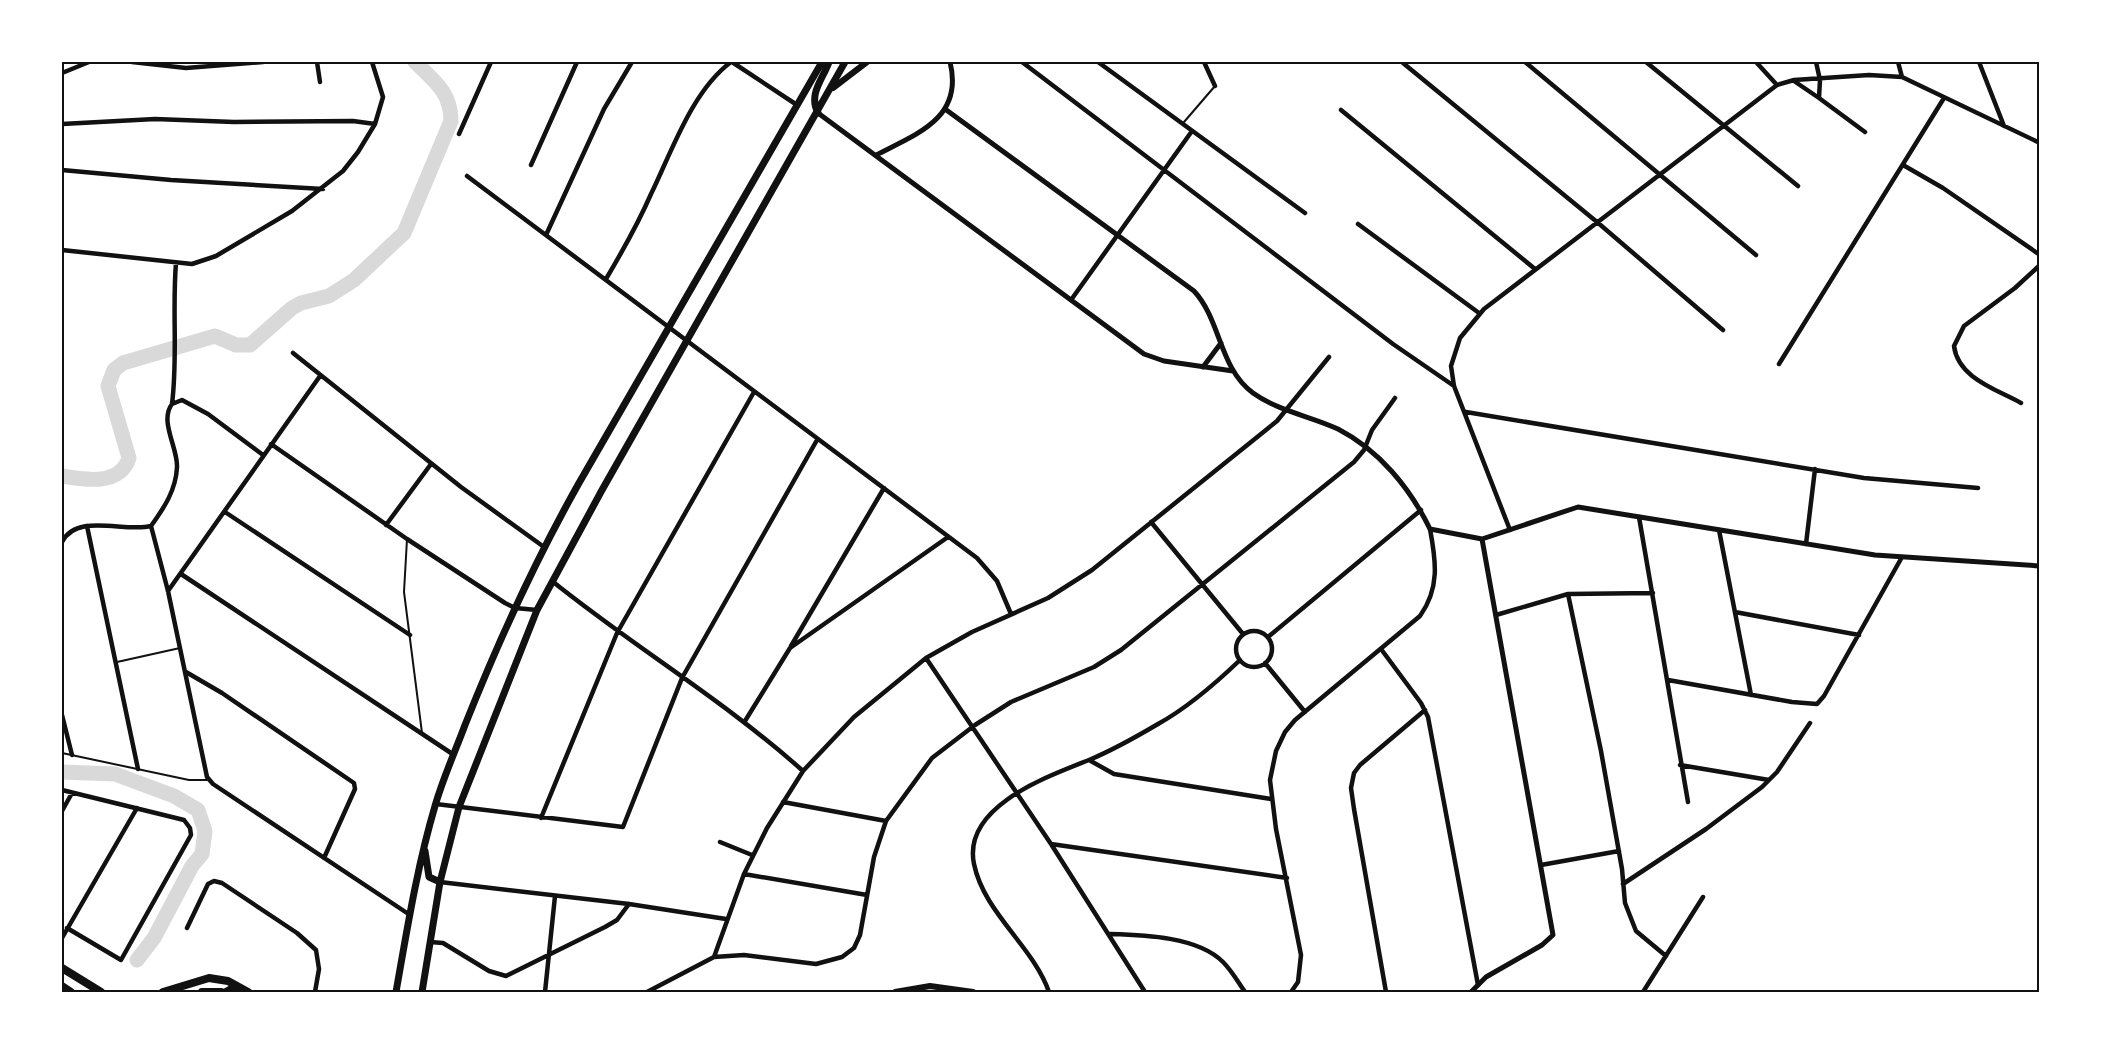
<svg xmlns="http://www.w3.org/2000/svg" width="2101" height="1054" font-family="Figtree,sans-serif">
<rect width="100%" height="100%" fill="#fff"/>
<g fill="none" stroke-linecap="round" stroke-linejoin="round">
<path stroke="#d9d9d9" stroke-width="15" d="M62 476C85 480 120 486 129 458L108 386 114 370 123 363 215 336 236 345H250L292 308 301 303 329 296 354 280 404 233 451 121C451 92 434 81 415 62
M62 772 115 774 174 796 198 810 205 831 202 854 192 866 154 938 137 960"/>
<path stroke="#111" stroke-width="2" d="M1184 122 1215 86
M407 539 404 592 422 733
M117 662 180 648
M62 753 189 780H209"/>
<path stroke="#111" stroke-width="4.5" d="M132 62 186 68 263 62
M317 62 320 82
M732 62 797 105
M1022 62 1393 344 1454 386
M1098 62 1305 213
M1204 62 1215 86
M1525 62 1756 255
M1646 62 1798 186
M1756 62 1777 85 1794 80 1869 75 1902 77 2040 143
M1816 62 1820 80 1819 98 1865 132
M1898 62 1902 77
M1979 62 2004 126
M1403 63 1597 222 1723 330
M62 73 89 62
M1794 81 1819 98
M1341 110 1535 269
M62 124 155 119 234 122 353 121 375 124
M459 134 491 62
M531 165 577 62
M1903 165 1943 188 2040 255
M62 170 171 180 323 189
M467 176 977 558 997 581 1011 614
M1358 224 1479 313
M546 235 604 109 632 62
M62 250 192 264 216 256 292 211 343 171 358 152 375 124 383 97 372 62
M606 279C622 252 638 224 651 194 672 151 692 91 731 62
M1071 300 1192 131
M293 353 461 487 544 547
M1779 364 1944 98
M2021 403C1996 389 1958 378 1954 346L1964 326 2015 288 2040 265
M172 404C178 357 172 310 176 263
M1466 412 1864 478 1978 488
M271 444 407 539 505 603 515 608 537 610
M225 512 410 635
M1639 517 1688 802
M1151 522 1243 634
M386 525 431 464
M87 526 138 769
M151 526 168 591 207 777 213 784 410 915
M151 526C164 508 176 490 177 467 178 448 159 421 172 404L182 400 208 414 263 455
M1510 530 1454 386 1451 366 1460 338 1484 309 1777 85
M1719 530 1751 695
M62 542C77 512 125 533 151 526
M1806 544 1815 469
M181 574 454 755
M552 581C634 647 725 701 803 771
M168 591 320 376
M1568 594 1601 751 1622 869 1625 903 1636 931 1666 956
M1735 612 1859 635
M1496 615 1568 594 1653 593
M1236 649a18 18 0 1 1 36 0a18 18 0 1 1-36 0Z
M1268 637 1421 510
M791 646 884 488
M1381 649 1421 703 1428 717 1478 985
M926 658 1051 844 1145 992
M1265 663 1305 712
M186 672 222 693 354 783 355 789 324 858
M1668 680 1792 702 1817 704 1824 696 1902 557
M62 715 72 755
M745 721 790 648 948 537
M1089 760 1114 774 1271 799
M1680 765 1769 780
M62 790 184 820 190 828 191 835 121 960 67 928
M783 802 886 821
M436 804 623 827 682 678 817 440
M62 811 72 793
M541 818 617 633 754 392
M720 842 752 855
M1051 844 1287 878
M1541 865 1619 851
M744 874 867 895
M440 882 629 904 726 919
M1623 884 1706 829 1762 787 1777 772 1810 723
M187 928 208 884 214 881 222 883 297 933 316 950 319 969 315 992
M1108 934C1142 935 1197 936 1223 962 1232 971 1238 982 1245 992
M62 938 137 808
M430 942 443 943 489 971 506 976 605 927 617 920 629 904
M714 957 744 874 767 828 803 771 854 717 926 658 972 632 1048 598 1092 570 1277 421 1329 357
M545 992 555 896
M647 992 714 957 744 955 816 964 842 957 854 948 860 935 874 857 886 821 932 758 975 725 1011 702 1094 667 1121 650 1354 462 1364 450 1372 430 1395 398
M1049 992C1033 946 984 913 974 864 962 806 1049 776 1089 760 1113 750 1136 737 1158 724 1187 708 1216 683 1240 660
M1291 992 1298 982 1301 955 1276 829 1270 780 1276 751 1285 732 1295 720 1420 616C1440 588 1436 561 1430 529
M1386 992 1354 809 1351 788 1354 773 1360 765 1425 710
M1643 992 1703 897"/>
<path stroke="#111" stroke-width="5" d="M945 109 1194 291C1221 320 1219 368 1253 393 1278 411 1310 416 1338 429 1379 450 1410 488 1430 529L1482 539 1578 507 1875 555 2040 566
M818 113 1144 354 1164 361 1233 371
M876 155C917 134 964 118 950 62
M1203 367 1221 343
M1471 992 1486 977 1542 945 1553 935 1482 539"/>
<path stroke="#111" stroke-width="6" d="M833 88 867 62
M895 992 930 986 973 992"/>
<path stroke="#111" stroke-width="7" d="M818 113C808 94 823 79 829 62
M425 851 429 877 440 882
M396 992C407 930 417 867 435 806 443 778 455 752 465 725 498 642 535 561 579 483L822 62
M422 992 440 882 459 807 537 610 602 490 845 62"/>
<path stroke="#111" stroke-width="8" d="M62 968 101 992
M62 986 71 992
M163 992 209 978 228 981 248 992
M202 992H221
M226 992 235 987"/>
</g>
<rect width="2101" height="1054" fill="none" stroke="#ffffff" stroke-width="126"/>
<rect x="63" y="63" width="1975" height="928" fill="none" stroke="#111" stroke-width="2"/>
</svg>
